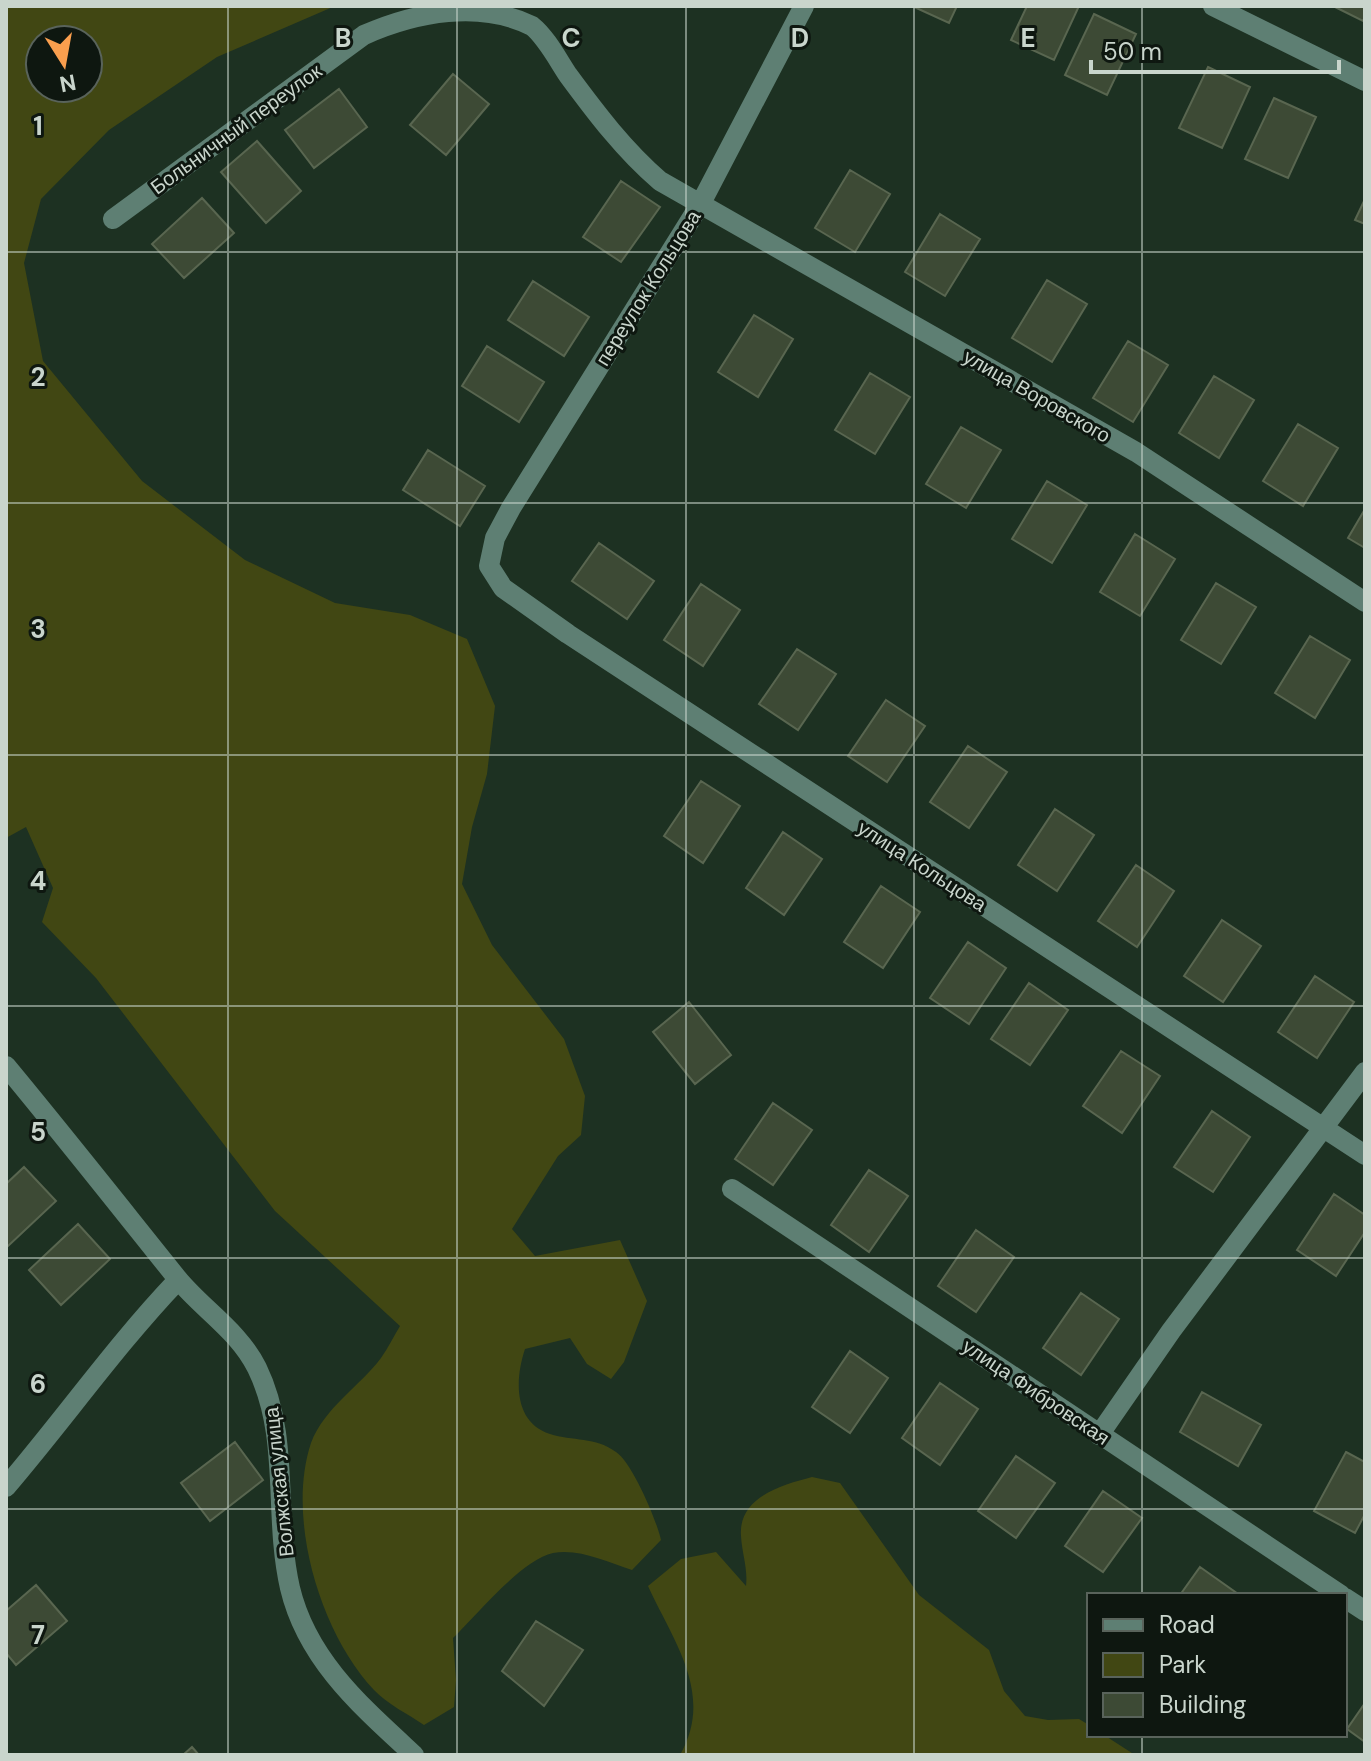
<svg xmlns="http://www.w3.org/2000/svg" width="1371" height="1761" font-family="'DM Sans',sans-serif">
<rect width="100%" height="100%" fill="#1d3122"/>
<path fill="#414713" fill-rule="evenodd" d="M6 6H335L217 57 109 130 41 199 24 263 43 361 142 481 245 560 335 603 410 615 467 639 495 706 487 774 472 827 462 884 492 945 564 1039 585 1096 581 1135 558 1156 512 1229 535 1256 620 1240 647 1301 624 1362 611 1379 587 1364 570 1338 525 1349C515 1379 513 1422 550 1434 572 1441 596 1437 616 1452 632 1462 657 1521 661 1540L632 1570C607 1562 579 1548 553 1553 521 1560 476 1616 453 1638L456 1680 454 1707 424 1725C408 1714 387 1704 374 1690 320 1633 286 1518 311 1443 324 1408 360 1386 381 1358 388 1348 394 1336 400 1326L275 1211 96 978 42 922 53 888 26 827 6 838ZM40 40H88V88H40Z
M812 1477 840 1483 919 1595 989 1650 1004 1691 1025 1716 1048 1720 1079 1719 1089 1725V1735H1104L1135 1755H680C715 1694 673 1641 648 1586L681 1559 716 1552 746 1586C748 1568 742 1554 741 1536 738 1497 782 1485 812 1477Z"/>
<path fill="#3d4a35" stroke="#596650" stroke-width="2" d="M912 6H957L949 23Z
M1027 6H1079L1054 60 1011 40Z
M1333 6H1365V17L1363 21Z
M1094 14 1136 34 1107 95 1065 75Z
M1208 67 1250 87 1222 148 1179 128Z
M453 74 489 104 446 155 410 125Z
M339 89 367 127 314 168 285 130Z
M1274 98 1316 117 1288 178 1245 159Z
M257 141 301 191 266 223 221 172Z
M850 170 890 194 855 252 815 228Z
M621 181 660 207 621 262 583 237Z
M202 198 234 233 184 278 152 244Z
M1365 199V224L1355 220Z
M940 214 980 239 945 296 905 272Z
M1047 280 1087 304 1052 362 1012 338Z
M533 281 589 317 564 356 508 320Z
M754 315 793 339 758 397 718 372Z
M1128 341 1168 365 1133 422 1093 398Z
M487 346 544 382 519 422 462 386Z
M870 373 910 397 875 454 835 430Z
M1214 376 1254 400 1219 458 1179 433Z
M1298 424 1338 448 1303 506 1263 481Z
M961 427 1001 450 966 508 926 484Z
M428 450 485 486 460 526 403 490Z
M1047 481 1087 505 1052 563 1012 539Z
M1365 509V548L1348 538Z
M1135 534 1175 559 1140 616 1100 592Z
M599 543 654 581 627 619 572 581Z
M1216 583 1256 607 1221 664 1181 640Z
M701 584 740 610 703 666 664 640Z
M1310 636 1350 660 1315 718 1275 693Z
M797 649 836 674 798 730 759 704Z
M886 700 925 726 887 782 848 756Z
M968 746 1007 772 969 828 930 802Z
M701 781 740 806 703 863 664 836Z
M1055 809 1094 835 1057 891 1018 865Z
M783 832 822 859 784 915 746 888Z
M1136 865 1174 891 1137 947 1098 921Z
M881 886 920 912 883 968 844 942Z
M1222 920 1261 946 1223 1002 1184 976Z
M968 942 1006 968 969 1024 930 998Z
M1315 976 1354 1002 1317 1058 1278 1032Z
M1029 983 1068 1010 1030 1065 991 1039Z
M689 1002 731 1055 695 1084 653 1032Z
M1121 1051 1160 1076 1122 1133 1083 1106Z
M773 1103 812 1130 773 1185 735 1159Z
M1212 1111 1250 1137 1213 1192 1174 1167Z
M24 1167 56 1201 7 1247 6 1184Z
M869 1170 908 1196 869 1252 831 1225Z
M1334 1194 1365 1215V1232L1336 1276 1297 1250Z
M78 1224 110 1259 61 1305 29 1270Z
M976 1230 1014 1257 976 1312 938 1286Z
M1081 1293 1119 1319 1081 1375 1043 1348Z
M850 1351 888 1378 850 1433 812 1407Z
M940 1383 978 1409 940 1465 902 1438Z
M1202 1392 1261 1425 1238 1466 1180 1432Z
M235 1442 263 1480 210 1521 181 1483Z
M1346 1452 1365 1462V1514L1355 1533 1314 1511Z
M1016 1456 1055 1483 1016 1538 978 1511Z
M1103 1491 1142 1518 1103 1572 1065 1546Z
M1200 1567 1238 1594 1237 1595H1180Z
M36 1585 67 1621 16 1665 6 1653V1611Z
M536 1621 583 1650 544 1706 502 1671Z
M1365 1703V1742L1347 1729Z
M192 1747 199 1755H183Z"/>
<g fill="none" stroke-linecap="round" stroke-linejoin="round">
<path stroke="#5e7f73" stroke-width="20" d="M804 6 701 203 511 508 495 538 489 566 503 588 568 634 1365 1155
M1213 6 1365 81
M113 219 364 35C416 12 480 0 532 26 546 37 558 60 568 75 596 113 624 150 660 181L1136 452 1365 602
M6 1066C64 1136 120 1207 177 1278 202 1309 238 1330 257 1368 291 1438 273 1514 290 1588 307 1660 362 1707 414 1755
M732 1189 1341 1595
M1099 1435 1171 1331 1365 1072
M6 1487C65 1418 116 1345 178 1280
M1345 1598 1365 1611"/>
</g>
<path fill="none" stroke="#c9d5cc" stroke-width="2" stroke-opacity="0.55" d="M228 6V1755M457 6V1755M686 6V1755M914 6V1755M1142 6V1595M6 252H1365M6 503H1365M6 755H1365M6 1006H1365M6 1258H1365M6 1509H1365M1142 1735V1755"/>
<g text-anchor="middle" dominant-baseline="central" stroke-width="6" stroke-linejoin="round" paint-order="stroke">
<g font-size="20" fill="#c9d5cc" stroke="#0e1710">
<text transform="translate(236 129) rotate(-36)">Больничный переулок</text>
<text transform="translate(648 288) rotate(-58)">переулок Кольцова</text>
<text transform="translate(1037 396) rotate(30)">улица Воровского</text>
<text transform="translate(922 866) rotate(33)">улица Кольцова</text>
<text transform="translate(1036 1392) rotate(34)">улица Фибровская</text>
<text transform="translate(279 1482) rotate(-96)">Волжская улица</text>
</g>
</g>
<g font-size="26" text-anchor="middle" font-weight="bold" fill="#c9d5cc" stroke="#0e1710" stroke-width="6" stroke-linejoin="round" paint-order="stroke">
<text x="343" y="47">B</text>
<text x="571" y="47">C</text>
<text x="800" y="47">D</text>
<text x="1028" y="47">E</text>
<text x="38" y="135">1</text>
<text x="38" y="386">2</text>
<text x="38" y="638">3</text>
<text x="38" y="890">4</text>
<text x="38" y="1141">5</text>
<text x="38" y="1393">6</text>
<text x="38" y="1644">7</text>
</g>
<rect width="1371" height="1761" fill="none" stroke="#c9d5cc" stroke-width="16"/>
<rect x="1087" y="1593" width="260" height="144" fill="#0e1710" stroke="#59635b" stroke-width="2"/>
<rect x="1103" y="1619" width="40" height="12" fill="#5e7f73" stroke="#59635b" stroke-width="2"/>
<text x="1159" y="1633" font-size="24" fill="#c9d5cc">Road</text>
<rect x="1103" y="1653" width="40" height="24" fill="#414713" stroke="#59635b" stroke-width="2"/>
<text x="1159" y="1673" font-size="24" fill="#c9d5cc">Park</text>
<rect x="1103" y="1693" width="40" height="24" fill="#3d4a35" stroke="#59635b" stroke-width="2"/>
<text x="1159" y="1713" font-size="24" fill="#c9d5cc">Building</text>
<g transform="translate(64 64) rotate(169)"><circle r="38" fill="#0e1710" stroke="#59635b" stroke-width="2"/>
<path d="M0-6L14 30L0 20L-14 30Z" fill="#fa9f4e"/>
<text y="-12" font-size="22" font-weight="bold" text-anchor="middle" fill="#c9d5cc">N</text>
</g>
<path d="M1091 60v12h248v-12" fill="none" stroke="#c9d5cc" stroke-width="4"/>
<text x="1103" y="60" font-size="24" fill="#c9d5cc" stroke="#0e1710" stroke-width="6" paint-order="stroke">50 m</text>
</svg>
